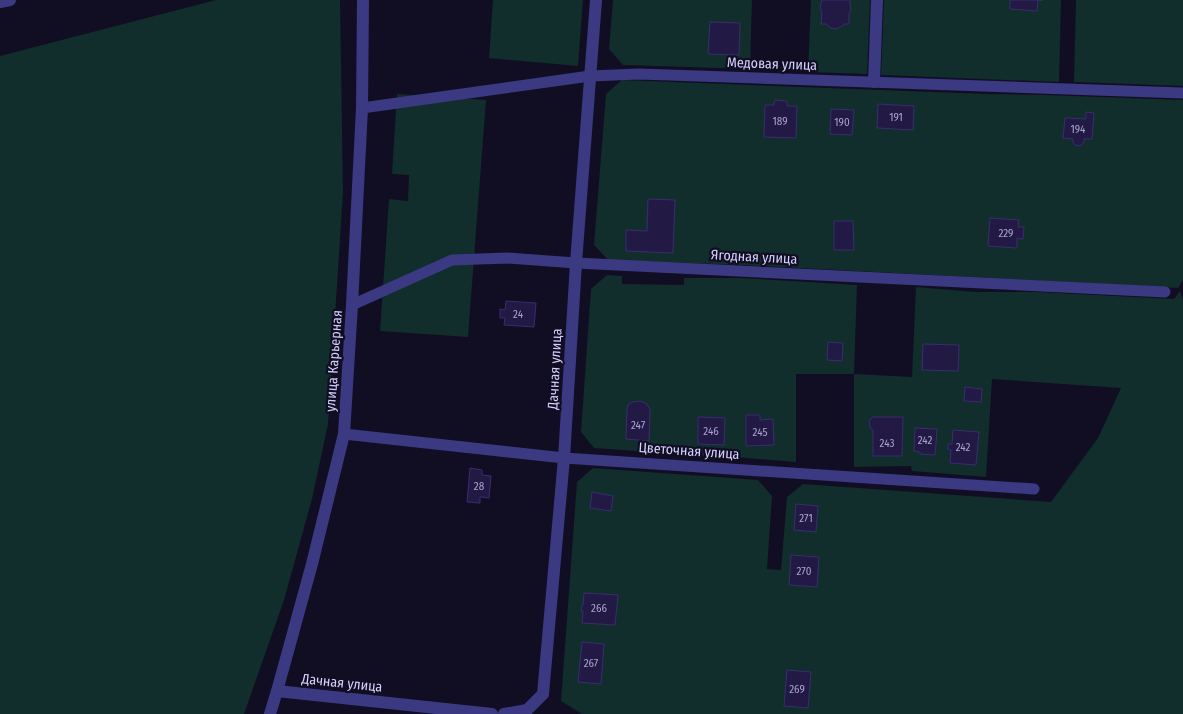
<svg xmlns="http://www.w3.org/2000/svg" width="1183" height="714" font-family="'Fira Sans Condensed',sans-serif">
<rect width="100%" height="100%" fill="#110e23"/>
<path fill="#112d2c" d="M216 0H340L343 193 328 424 312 499 284 600 244 714H0V56Z
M493 0H583L578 66 489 58Z
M613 0H752L750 69 623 65 609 49Z
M811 0H870L867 74 808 72Z
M884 0H1061L1059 82 881 75Z
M1076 0H1183V86L1074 82Z
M622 80 986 94 1046 95 1183 100V280L1178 288 742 265 608 260 594 245 606 94Z
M397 94 486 100 468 337 380 331 389 199 408 201 409 175 392 174Z
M607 275 622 276V284L684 285V278H742L857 285 854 374 912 377 916 287 976 292H1037L1174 299 1180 291 1183 301V714H582L561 701 577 482 593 468 758 480 772 496 767 569 781 570 787 497 803 484 1051 502 1098 438 1121 388 992 379 986 477 912 471 911 466 854 467V374H796V462L735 457V458L594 448 581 432 591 289Z"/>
<path fill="#221a44" stroke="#392d70" d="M822 0H850V4L851 9 849 14V24H844L841 27 836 29 831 28 826 24H821L822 13 820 8Z
M1010 0H1043H1038L1037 11 1010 9Z
M710 22 740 23 739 55 708 54Z
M775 100 787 101V106H797L796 138 764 137 765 105H774Z
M878 104 914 106 913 130 877 128Z
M831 109 854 110 852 135 830 134Z
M1086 112 1094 113 1092 139H1084V142L1080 146 1075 145 1073 142V139L1063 138 1065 118 1086 119Z
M648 199 675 200 673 253 626 251V230L647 231Z
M990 218 1019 220 1018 227H1024L1023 239 1017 238V248L988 246Z
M834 221H853L854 250H834Z
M506 301 536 303 534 327 504 325 505 318H500V309L505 310Z
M828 342 843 343 842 361 827 360Z
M923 344 959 345 958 371 922 370Z
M965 387 982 389 981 402 964 401Z
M640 401 647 404 650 410 649 441 626 439 627 409 628 405 633 402Z
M746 415H760V420L773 419 774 445 746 446Z
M698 417 725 418 724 445 698 444Z
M873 417H903L902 456H873V431L870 427 869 421Z
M915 428 937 429 935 455 920 454V452L914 451Z
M953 430 979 432 976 465 950 463 951 450 948 449V444H952Z
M470 468 482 470V475L491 476 489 498 480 497V503L467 502Z
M592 492 613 496 611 511 590 508Z
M796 504 818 506 816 532 794 530Z
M791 555 819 557 817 587 789 585Z
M584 593 618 595 615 625 582 623 583 611H581L582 605H583Z
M582 642 604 644 601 684 578 682Z
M787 670 811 672 808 708 784 706Z"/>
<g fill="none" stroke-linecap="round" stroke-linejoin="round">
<path stroke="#3b3982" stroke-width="11" d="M362 108 590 76 639 74 1183 93
M352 305 452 260 507 258 576 263 1165 292
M344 434 564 458 1034 489"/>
<path stroke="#3b3982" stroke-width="12" d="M0 2 10 0
M874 82 877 0
M277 691 492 714
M270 714 277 691 312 564 344 434 352 305 362 108 363 0
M504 714 527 710 543 694 564 458 576 263 596 0"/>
</g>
<g text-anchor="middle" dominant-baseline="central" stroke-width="4.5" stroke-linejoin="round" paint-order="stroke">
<g font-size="11" fill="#a8a3d0">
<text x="896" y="117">191</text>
<text x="780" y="121">189</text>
<text x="842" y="122">190</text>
<text x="1078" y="129">194</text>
<text x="1006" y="233">229</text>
<text x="518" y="314">24</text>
<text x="638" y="425">247</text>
<text x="711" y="431">246</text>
<text x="760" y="432">245</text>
<text x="925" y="440">242</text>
<text x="887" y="443">243</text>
<text x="963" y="447">242</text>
<text x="479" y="486">28</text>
<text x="806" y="518">271</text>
<text x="804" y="571">270</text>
<text x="599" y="608">266</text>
<text x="591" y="663">267</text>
<text x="797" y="689">269</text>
</g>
<g font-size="14" fill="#d5d1ff" stroke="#110e23">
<text transform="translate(772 64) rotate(2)">Медовая улица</text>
<text transform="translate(754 257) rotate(3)">Ягодная улица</text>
<text transform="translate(334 361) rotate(-86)">улица Карьерная</text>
<text transform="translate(555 369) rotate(-87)">Дачная улица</text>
<text transform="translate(689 451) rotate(4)">Цветочная улица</text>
<text transform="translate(342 683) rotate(6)">Дачная улица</text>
</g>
</g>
</svg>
